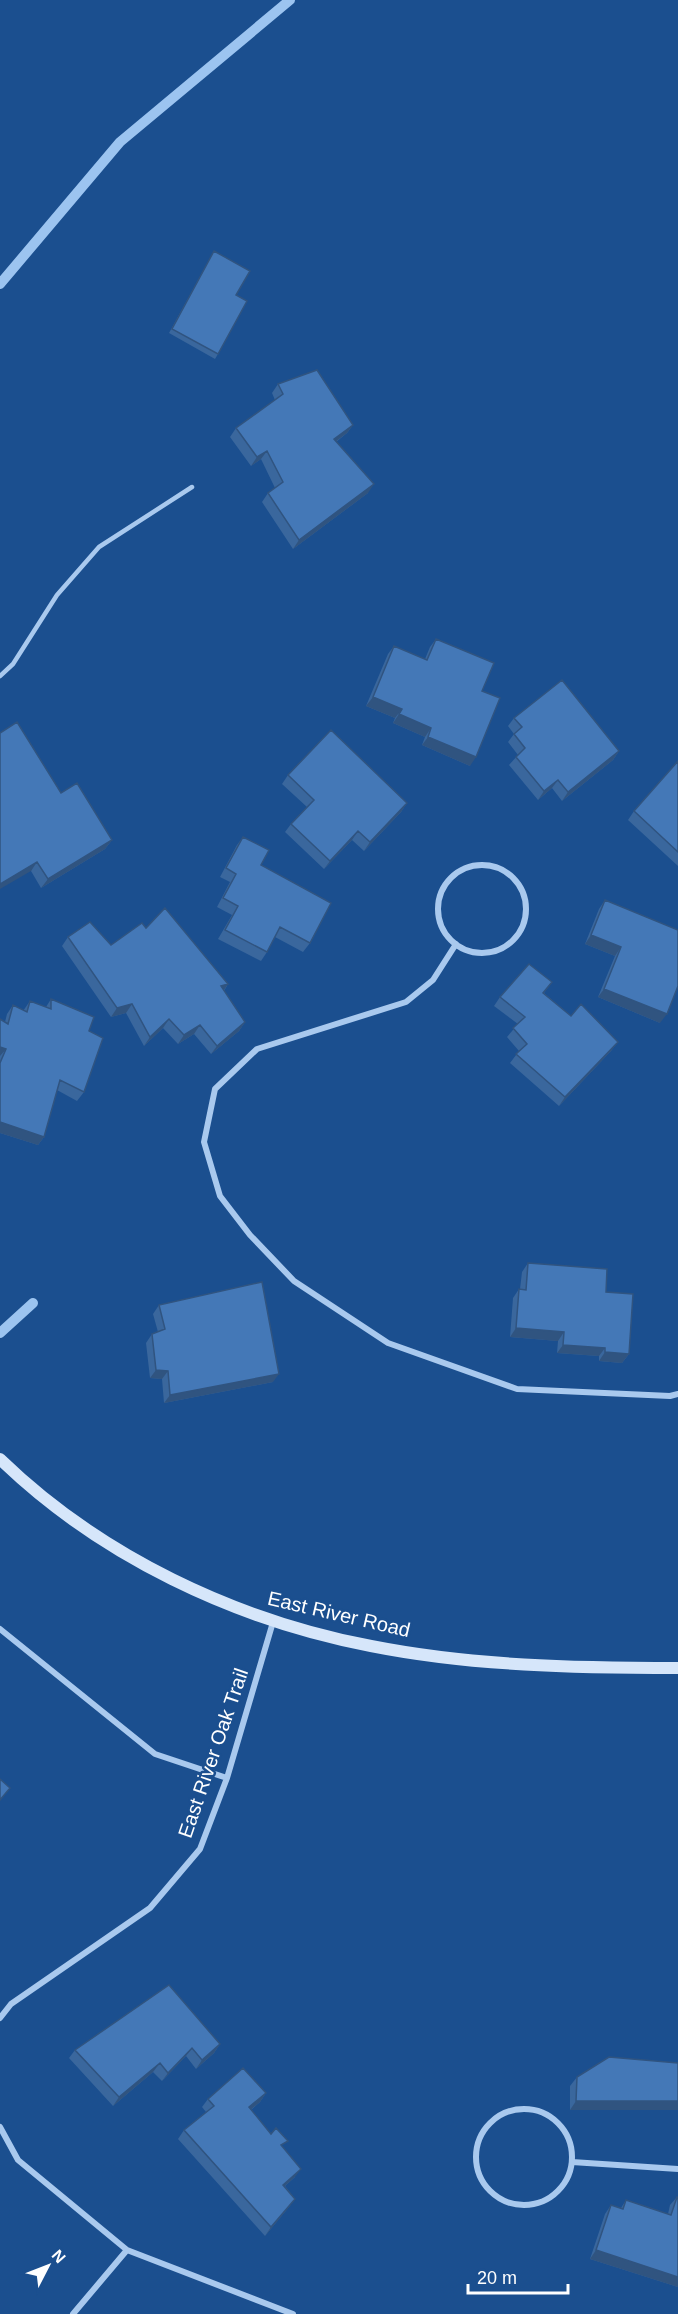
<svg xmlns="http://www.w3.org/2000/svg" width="678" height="2314" font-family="Helvetica,sans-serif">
<rect width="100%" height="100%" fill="#1b4f8f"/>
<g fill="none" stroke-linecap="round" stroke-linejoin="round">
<path stroke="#9cc4f0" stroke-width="10" d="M0 284 120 142 290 0
M0 1333 33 1303"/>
<path stroke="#a9c9ee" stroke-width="4.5" d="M0 676 13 664 57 595 99 547 192 487"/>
<path stroke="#a9c9ee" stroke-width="6" d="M438 909a44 44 0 1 1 88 0a44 44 0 1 1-88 0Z
M456 944 433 980 406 1002 257 1049 215 1089 204 1142 220 1196 250 1235 294 1281 388 1343 517 1389 670 1396 678 1394
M0 1629 155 1754 227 1778
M0 2018 11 2004 150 1908 200 1849 227 1778 273 1622
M476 2157a48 48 0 1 1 96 0a48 48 0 1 1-96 0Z
M0 2127 18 2160 127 2250 293 2314
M572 2162 678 2169
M73 2314 127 2250"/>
<path stroke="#d6e6fa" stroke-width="12" d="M0 1459C100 1556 235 1620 371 1646 472 1666 576 1668 678 1668"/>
</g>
<path fill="#3a679d" d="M214 251 236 295 218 354 215 359 169 333Z
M278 384 353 425 347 433 336 442 368 493 293 549 262 502 268 493 275 488 261 459 251 466 230 437 236 428 275 400 272 393Z
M436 639 482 691 470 766 422 745 425 737 393 723 395 718 366 706 388 654 394 646 425 659 430 647Z
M514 718 619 751 613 760 562 801 552 788 538 800 509 765 518 755 508 742 514 734 508 726Z
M678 761V866L628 820 634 811Z
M288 775 407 803 401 812 364 851 352 840 324 869 285 832 291 824 307 807 282 784Z
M61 793 112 840 105 849 41 888 31 871Z
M243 837 310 943 303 952 275 937 267 952 261 961 218 939 232 915 217 907 230 882 220 877 237 845Z
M605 900 660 1023 598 997 615 956 585 944 599 909Z
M146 928 228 984 224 991 245 1022 239 1031 211 1054 194 1034 178 1044 163 1028 144 1046 126 1013 111 1017 62 946 68 937 111 945Z
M552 982 544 993 571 1016 618 1042 611 1051 559 1106 510 1063 519 1051 507 1037 518 1024 494 1006 500 997Z
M51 999 89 1031 84 1092 77 1101 57 1090 44 1137 38 1145 0 1133V1019L5 1022 7 1014 13 1005 23 1011 30 1001 46 1007Z
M528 1263 606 1292 629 1354 622 1363 599 1361V1356L557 1353 558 1341 510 1337 513 1298 519 1289H520L522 1272Z
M159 1305 273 1382 164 1403 162 1379 150 1378 146 1343 152 1334 158 1332 153 1314Z
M220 2044 214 2053 196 2069 186 2056 162 2081 153 2072 113 2106 69 2058 75 2050Z
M678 2063V2110H570V2086L577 2077Z
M266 2093 260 2102 251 2110 283 2148 295 2177 285 2186 295 2199 289 2207 265 2236 178 2139 184 2130 206 2112 202 2107 208 2099Z
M677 2197H678V2287L590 2259 605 2214 611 2205 621 2208 626 2200 668 2214 670 2205Z"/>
<path fill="#305480" d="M353 425 347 433 327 448 334 439Z
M267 451 261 459 251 466 257 457Z
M374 484 368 493 293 549 299 540Z
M373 697 402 709 395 718 366 706Z
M399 714 431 728 425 737 393 723Z
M428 737 476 757 470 766 422 745Z
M619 751 613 760 562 801 568 792Z
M558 780 552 788 538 800 544 791Z
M407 803 401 812 364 851 370 842Z
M358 831 352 840 324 869 330 861Z
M112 840 105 849 41 888 48 879Z
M37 862 31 871 0 889V884Z
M591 935 621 947 615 956 585 944Z
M228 984 222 993 221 986Z
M604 989 667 1014 660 1023 598 997Z
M132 1004 126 1013 111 1017 117 1008Z
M169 1019 163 1028 144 1046 150 1037Z
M245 1022 239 1031 211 1054 217 1046Z
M200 1025 194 1034 178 1044 184 1035Z
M618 1042 611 1051 559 1106 565 1097Z
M0 1047 6 1049 0 1056Z
M0 1122 44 1137 38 1145 0 1133Z
M516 1328 564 1332 558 1341 510 1337Z
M563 1345 605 1348 599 1356 557 1353Z
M605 1352 629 1354 622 1363 599 1361Z
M156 1370 168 1371 162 1379 150 1378Z
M279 1374 273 1382 164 1403 170 1395Z
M220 2044 214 2053 196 2069 202 2060Z
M192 2048 186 2056 162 2081 168 2073Z
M160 2063 153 2072 113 2106 119 2097Z
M266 2093 260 2102 243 2116 249 2107Z
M576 2101H678V2110H570Z
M301 2169 295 2177 277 2193 283 2185Z
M295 2199 289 2207 265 2236 271 2227Z
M596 2250 678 2277V2287L590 2259Z"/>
<path fill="#4478b7" stroke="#305480" stroke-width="1.5" d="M214 251 250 271 236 295 247 301 218 354 172 329Z
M317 370 353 425 334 439 374 484 299 540 268 493 283 482 267 451 257 457 236 428 283 394 278 384Z
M436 639 494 663 482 691 500 698 476 757 428 737 431 728 399 714 402 709 373 697 394 646 427 660Z
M562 680 619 751 568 792 558 780 544 791 516 757 525 748 514 734 522 727 514 718Z
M17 722 61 793 77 783 112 840 48 879 37 862 0 884V733Z
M331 730 407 803 370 842 358 831 330 861 291 824 314 800 288 775Z
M678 761V852L634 811Z
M243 837 269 850 261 865 331 903 310 943 280 927 267 952 225 930 238 906 223 898 236 874 226 868Z
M605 900 678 930V986L667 1014 604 989 621 947 591 935Z
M165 908 228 984 221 986 245 1022 217 1046 200 1025 184 1035 169 1019 150 1037 132 1004 117 1008 68 937 90 922 111 945 142 923 146 928Z
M529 964 552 982 543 993 571 1016 581 1004 618 1042 565 1097 516 1054 527 1044 513 1028 525 1017 500 997Z
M51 999 94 1017 89 1031 103 1038 84 1092 60 1080 44 1137 0 1122V1063L6 1049 0 1047V1019L8 1024 13 1005 27 1012 30 1001 51 1009Z
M528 1263 607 1269 606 1292 633 1294 629 1354 605 1352V1348L563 1345 564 1332 516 1328 519 1289 526 1290Z
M262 1282 279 1374 170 1395 168 1371 156 1370 152 1334 165 1329 159 1305Z
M0 1779 10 1788 0 1800Z
M169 1985 220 2044 202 2060 192 2048 168 2073 160 2063 119 2097 75 2050Z
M609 2057 678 2063V2101H576L577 2077Z
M243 2068 266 2093 249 2107 271 2134 276 2128 288 2141 281 2145 301 2169 283 2185 295 2199 271 2227 184 2130 214 2106 208 2099Z
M677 2197H678V2277L596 2250 611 2205 623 2209 626 2200 671 2215Z"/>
<g text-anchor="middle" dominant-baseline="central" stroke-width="5" stroke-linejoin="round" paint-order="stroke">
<g font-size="20" fill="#fff" stroke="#1b4f8f">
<text transform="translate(339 1614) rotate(13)">East River Road</text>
<text transform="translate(213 1753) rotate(-71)">East River Oak Trail</text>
</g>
</g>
<g transform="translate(48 2266) rotate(48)" stroke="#1b4f8f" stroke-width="4.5" paint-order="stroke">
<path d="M0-4.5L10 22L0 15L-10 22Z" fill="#ffffff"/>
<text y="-9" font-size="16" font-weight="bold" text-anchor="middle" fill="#ffffff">N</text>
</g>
<path d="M468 2284v9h100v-9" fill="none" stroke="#ffffff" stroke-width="3"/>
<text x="477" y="2284" font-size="18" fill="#ffffff" stroke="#1b4f8f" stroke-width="4.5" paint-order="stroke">20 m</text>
</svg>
